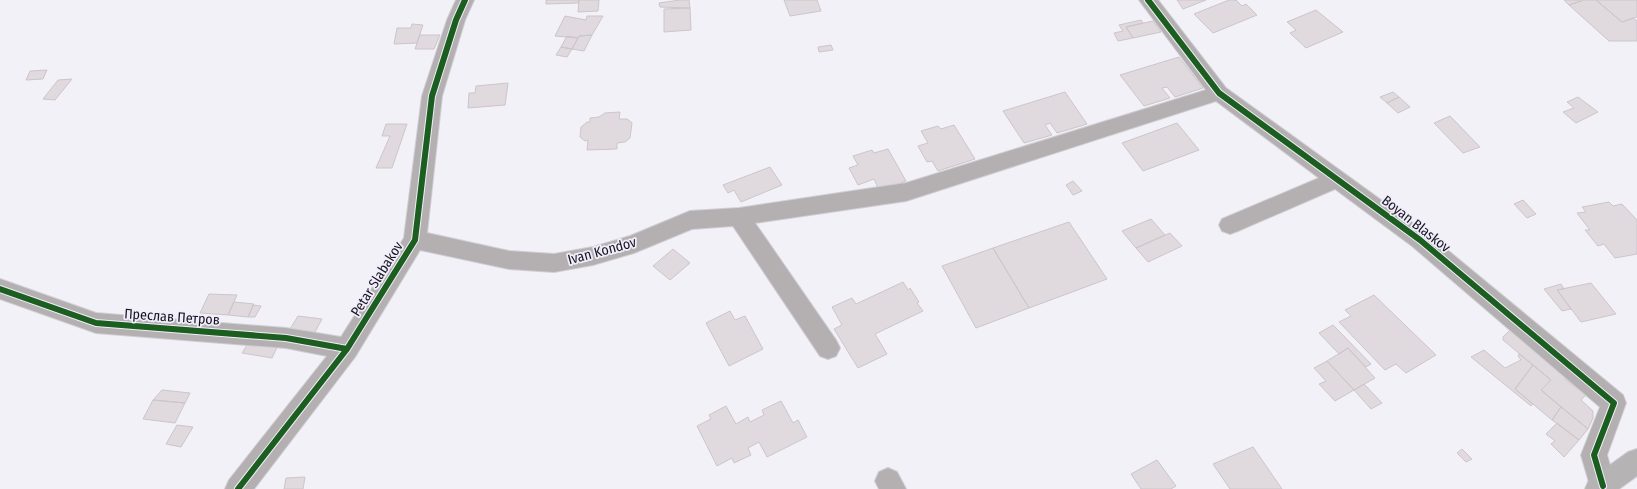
<svg xmlns="http://www.w3.org/2000/svg" width="1637" height="489" font-family="'Fira Sans Condensed',sans-serif">
<rect width="100%" height="100%" fill="#f2f1f7"/>
<path fill="#e0d9de" stroke="#ccc5ca" d="M546 0H579L578 3 546 4Z
M579 0H599L598 11 578 12Z
M680 0H689L690 8 660 7 659 3Z
M784 0H817L821 11 790 16Z
M1177 0H1206L1183 9Z
M1229 0H1236L1242 6 1246 4 1257 15 1213 33 1194 14Z
M1564 0H1579L1581 1 1569 5Z
M1584 0H1596L1622 22 1633 18 1637 21V41H1609L1569 5Z
M1596 0H1637V17L1622 22Z
M690 8 691 30 664 32V9Z
M1316 10 1343 32 1306 48 1290 33 1296 30 1287 22Z
M565 16 586 20 587 16H603L592 35 579 36 578 38 555 36Z
M1141 20 1143 23 1126 27 1133 38 1118 41 1114 33 1123 31 1119 25Z
M1153 21 1161 32 1133 38 1126 27Z
M412 24 423 25 417 43 394 44 397 28H411Z
M420 35H440L434 49H415Z
M592 35 584 51 572 49 579 36Z
M567 36 578 38 572 49 561 47Z
M831 45 833 50 819 52 818 47Z
M561 47 572 49 567 57 556 55Z
M1179 57 1203 88 1175 97 1167 87 1162 88 1170 98 1144 106 1120 75Z
M47 70 43 79 26 80 30 71Z
M72 79 55 100 43 99 58 80Z
M508 83 505 105 468 108 469 93H475L476 86Z
M1065 92 1087 124 1057 133 1050 123 1045 125 1052 135 1024 143 1003 111Z
M1393 92 1399 97 1387 103 1380 97Z
M1399 97 1410 107 1398 113 1387 103Z
M1578 97 1598 112 1576 123 1563 112 1574 108 1567 102Z
M620 112 619 119H627L630 121 632 123 630 138 625 142 617 143V149L587 150 588 140 585 141 580 137 581 127 587 122H590V118L599 117 605 113Z
M1450 116 1480 147 1463 153 1434 123Z
M1177 123 1199 150 1143 171 1122 143Z
M386 124H407L392 168H376L390 136H382Z
M954 125 975 159 938 171 932 161 927 162 918 146 928 143 921 131 938 126 941 129Z
M888 149 906 181 879 190 874 179 858 185 849 168 858 165 853 156 872 150 874 153Z
M770 167 782 185 741 202 734 190 728 193 723 185Z
M1073 181 1082 191 1073 195 1066 185Z
M1523 200 1536 214 1527 218 1514 204Z
M1609 202 1613 206 1622 204 1637 220V254L1615 258 1604 244 1598 246 1585 230H1590L1577 213 1586 212 1582 207Z
M1151 219 1165 235 1136 248 1122 231Z
M1069 222 1107 279 1029 308 993 248Z
M1170 233 1182 246 1148 262 1136 248Z
M993 248 1029 308 976 328 942 266Z
M673 249 690 263 670 280 653 266Z
M903 282 908 290 910 288 919 302 917 303 923 311 875 334 887 354 858 368 834 329 842 325 832 307 852 298 856 304Z
M1591 283 1616 314 1581 322 1557 290Z
M1561 284 1564 289 1557 290 1571 309 1562 311 1544 289Z
M209 294 237 295 228 315 200 313Z
M1374 295 1436 355 1406 373 1396 364 1385 370 1339 322 1351 316 1345 310Z
M234 302 254 304 248 317 228 315Z
M253 305 261 306 255 317H248Z
M730 311 735 320 745 316 763 349 729 366 706 323Z
M298 316 322 319 315 332 290 329Z
M1333 325 1371 364 1366 367 1348 348 1339 354 1319 333Z
M1512 328 1570 376 1565 379 1586 395 1581 400 1593 411V418L1588 429 1541 390 1551 380 1503 340V337Z
M251 339 279 343 272 358 242 353Z
M1348 348 1375 378 1354 390 1327 361Z
M1484 350 1505 368 1521 360 1518 356 1519 354 1533 365 1515 389 1533 404 1531 406 1471 357Z
M1327 361 1354 390 1335 401 1319 384 1326 381 1314 368Z
M1533 365 1551 380 1541 390 1561 407 1552 420 1515 389Z
M1364 384 1382 403 1371 409 1354 390Z
M162 390 190 393 185 403 153 400Z
M153 400 185 403 175 423 143 419Z
M781 401 793 423 798 420 807 437 767 457 759 442 748 448 751 455 734 463 732 458 717 466 697 426 711 419 709 415 726 406 736 424 748 417 750 422 764 415 762 410Z
M1561 407 1588 429 1579 440 1552 420Z
M1557 423 1579 440 1564 457 1551 444 1555 441 1546 434Z
M177 425 193 427 181 447 166 444Z
M1253 447 1282 489H1230L1213 464Z
M1462 449 1472 459 1466 462 1457 453Z
M1157 460 1176 486 1171 489H1141L1131 474Z
M305 477 303 489H284L286 478Z"/>
<g fill="none" stroke-linecap="round" stroke-linejoin="round">
<defs>
<path id="minor" d="M456 0H474L465 20 442 96 427 233 509 251 554 254 593 247 630 236 690 211 739 208 906 183 1206 90 1139 0H1158L1226 88 1428 234 1623 395 1626 403 1607 455 1616 486 1615 489H1591L1581 455 1600 407 1412 246 1335 189 1238 231 1230 234 1222 231 1219 225 1222 219 1319 178 1216 101 906 201 755 223 836 340 840 348 836 356 828 359 820 356 733 226 692 229 634 253 593 265 554 272 509 269 420 250 355 357 254 489H225L229 480 327 356 286 348 96 333 0 299V279L96 313 286 328 341 337 404 238 422 96 447 20Z
M888 468 897 472 906 489H879L875 481 879 472Z"/>
<path id="major" d="M1637 449V476L1619 489H1585L1589 480 1628 452Z"/>
</defs>
<use href="#minor" stroke="#d0ced4" stroke-width="2"/>
<use href="#major" stroke="#d0ced4" stroke-width="2"/>
<use href="#minor" fill="#b4b0b1" fill-rule="evenodd"/>
<use href="#major" fill="#b6b3b5" fill-rule="evenodd"/>
<defs>
<path id="cycleway" d="M1148 0 1219 93 1420 240 1614 403 1594 455 1603 486
M0 289 96 323 286 338 347 349
M238 489 347 349 415 240 432 96 456 20 465 0"/>
</defs>
<use href="#cycleway" stroke="#f0eefa" stroke-width="8"/>
<use href="#cycleway" stroke="#1b5e20" stroke-width="6"/>
</g>
<g text-anchor="middle" dominant-baseline="central" stroke-width="3.5" stroke-linejoin="round" paint-order="stroke">
<g font-size="14" fill="#17141f" stroke="#f0eefa">
<text transform="translate(1416 224) rotate(38)">Boyan Blaskov</text>
<text transform="translate(602 251) rotate(-15)">Ivan Kondov</text>
<text transform="translate(377 279) rotate(-58)">Petar Slabakov</text>
<text transform="translate(172 317) rotate(4)">Преслав Петров</text>
</g>
</g>
</svg>
